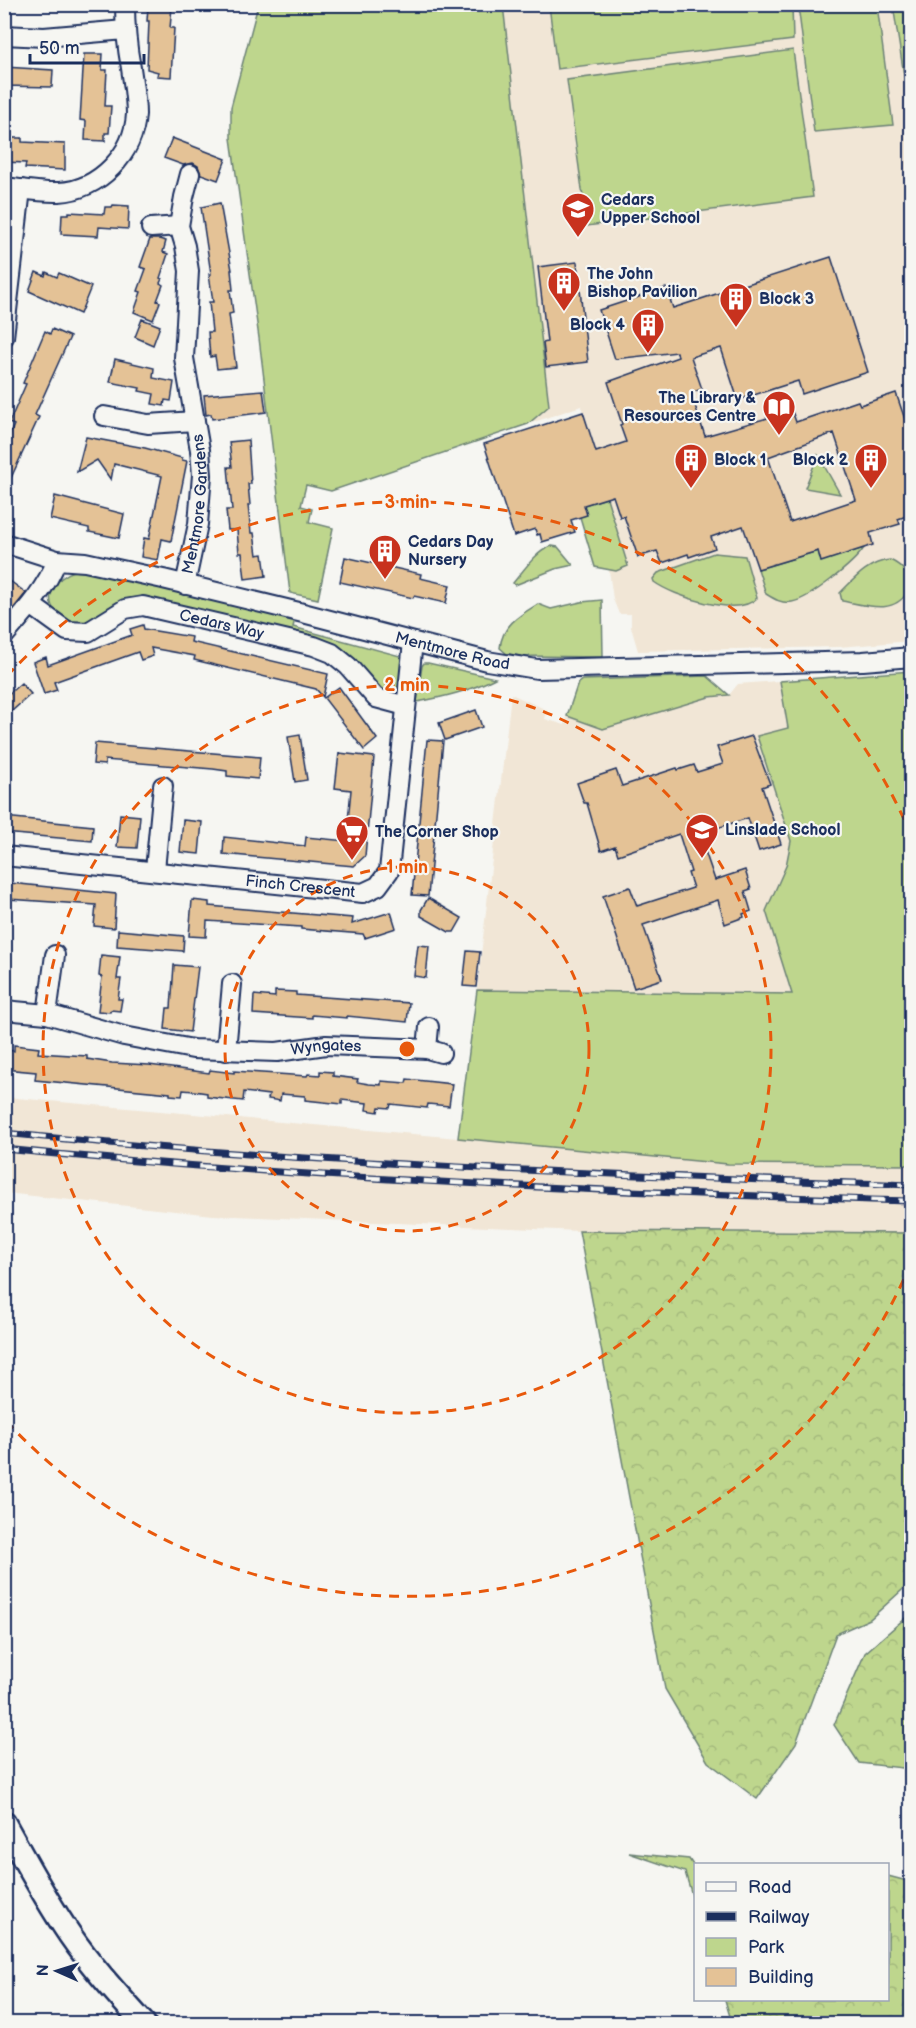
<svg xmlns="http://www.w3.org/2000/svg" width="916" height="2028" font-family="'Balsamiq Sans',sans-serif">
<defs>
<pattern id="forest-crowns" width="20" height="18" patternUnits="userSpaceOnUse" patternTransform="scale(1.5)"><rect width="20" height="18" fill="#bed68d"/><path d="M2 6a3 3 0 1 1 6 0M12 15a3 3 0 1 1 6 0" fill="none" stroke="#a3b87c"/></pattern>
</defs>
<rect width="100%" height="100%" fill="#f6f6f2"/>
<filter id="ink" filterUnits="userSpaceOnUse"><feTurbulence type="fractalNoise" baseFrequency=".0167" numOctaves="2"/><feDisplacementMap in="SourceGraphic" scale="12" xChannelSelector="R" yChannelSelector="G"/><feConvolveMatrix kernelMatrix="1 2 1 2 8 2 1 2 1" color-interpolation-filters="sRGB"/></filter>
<g filter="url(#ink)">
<path fill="#f1e6d6" d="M258 5H893L912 120 911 641 839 647 638 651 631 627V614H619L613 599 599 500 607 498 596 451 581 406 331 491 306 485 301 506 312 509 309 522 333 528 318 599 290 593 259 338 231 138V107Z
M911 671 793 994 477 990 511 694 547 710 545 719 565 725 567 716 603 729 709 697 729 695 738 684Z
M5 1097 458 1138 728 1164 911 1165 912 1233 579 1231 213 1215 5 1193Z"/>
<path fill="#bed68d" stroke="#6c8276" stroke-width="1.5" d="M258 5H503L549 406 528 424 331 491 306 485 301 506 312 509 309 522 333 528 318 599 290 593 259 338 231 138V107Z
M549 5H792L793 40 557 69Z
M798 5H877L893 125 814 132Z
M893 5H911V120Z
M793 50 813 197 587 226 567 80Z
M818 455 840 494 805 488Z
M607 498 628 566 616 571 595 567 580 517 584 505Z
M552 546 558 547 573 565 555 569 515 585 513 583C524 570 536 551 552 546Z
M864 548C854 563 810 599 792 602 782 604 774 599 766 594L758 569 818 551 821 561Z
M714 553 745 556 757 598C738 618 673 596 654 582L653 579 658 573Z
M890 560C905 567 909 575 908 591 894 616 865 605 842 601L840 593C855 578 868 562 890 560Z
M83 569 295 619 293 627 400 656 403 668 400 687 394 692 388 694 379 692 353 663 152 600 91 625 72 628C67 624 58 618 55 612 41 591 63 571 83 569Z
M602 600 603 657 520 656 507 654 500 648C502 625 520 615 538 604L551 609 581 602Z
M424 663H428L495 678C470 691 444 697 417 702L422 666Z
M911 671V1165L728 1164 458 1138 477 990 792 994 766 911 786 866 791 841 757 736 788 728 780 681Z
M707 676 729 695 709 697 603 729 567 716 578 683 582 680Z"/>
<path fill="url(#forest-crowns)" stroke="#6c8276" stroke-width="1.5" d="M579 1231 911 1233V1582L870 1619 836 1634 796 1743 757 1799 708 1762 665 1689Z
M911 1613V1769L859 1763 834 1725 865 1653Z
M629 1853 689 1859 695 1868V1905L685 1872Z
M888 1876 907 1881 911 1880V2023L772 2022 732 2023 725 2000H888Z"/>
<path fill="#e4c296" stroke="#1b2f5e" stroke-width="1.5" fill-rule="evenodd" d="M148 6 172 7 170 28H174L171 77 157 76 158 72 147 69 149 21H147Z
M84 54H103L102 70H107L105 106H111L109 133H105V141L85 140 86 121 80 120Z
M4 67 53 70 52 87 4 86Z
M5 138H22V142L65 144V170L25 168 26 163 4 162Z
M172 138 226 159 218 180 201 174 198 166 193 163 183 165 164 158Z
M220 203 232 270H231L233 290H230L233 313 229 314 236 367 217 369 215 356 210 357 208 332H212L209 302H213L209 274H211L201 207Z
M113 205 129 206 128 229 99 227 98 236 61 234 62 214H69V212L104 214 105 207H112Z
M150 239H159L166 241 163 252 168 254 160 278 162 279 160 283 163 285 157 301 160 302 153 320 134 312 141 292 138 291 146 269 140 267Z
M831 257 868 372 802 394 798 381 738 400 721 348 691 357 702 389 691 393 705 436 792 411 796 422 858 401 860 405 896 393 912 440V514L898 519 900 524 870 533 873 545 864 548 821 562 818 551 758 569 743 526 711 537 715 548 689 557 688 554 662 563 657 551 638 557 624 516 620 517 613 496 584 505 587 515 571 520 575 532 542 542 540 534 537 535 535 529 514 536 484 444 583 412 596 452 626 442 620 425 622 424 608 382 678 357 677 352 615 359 599 310 666 288 673 308ZM834 433 856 500 790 522 768 457Z
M577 262 588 362 546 367 543 343 547 342 538 267Z
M36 272 45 276 46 272 57 277 59 273 91 287 80 314 29 291Z
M142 319 160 326 153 345 135 337Z
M52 329 70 337 35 415 39 417 4 493V447L14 425 9 423 26 384 23 383 45 331 50 334Z
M115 359 154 368 153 378 174 382 171 401 165 400 164 406 152 404 154 394 139 391 140 388 110 382Z
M263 390 266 412 212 419 211 414 206 415 204 395Z
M86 437 145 448 182 458V460L187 461 171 541 162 539 158 560 141 557 144 538 149 539 162 476 114 464 111 480 97 460 77 472Z
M248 440 251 484H248L250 505H248L251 533H254L257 555 263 554 266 576 245 579 242 553H239L237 530H228L226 510H232L228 467H232L229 442Z
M55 496 124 514 119 538 89 532V528L50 519Z
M345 557 421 574 420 578 450 585 446 603 414 596 413 598 340 582Z
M10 581 26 593 13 609 4 603V588Z
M143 625 144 629 192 637 191 642 328 674 323 697 316 689 194 660 195 656 151 648 153 656 141 660 138 652 54 682 57 690 44 694 33 662 46 657 48 665 132 635 130 629Z
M21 683 31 694 4 718V698Z
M339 687 377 739 364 750 324 698Z
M476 710 482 727 445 740 439 723Z
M300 735 307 780 295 782 288 737Z
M752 736 770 784 762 787 781 844 759 851 748 818 699 834 715 880 745 870 751 889 745 891 751 911 743 914 744 917 725 924 718 900 643 925 662 979 634 988 603 896 630 887 637 906 693 888 688 873 691 872 679 834 618 855 615 846 601 851 587 803H584L577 783 616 770 622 786 677 768 678 770 694 765 697 772 723 764 717 747Z
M427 740 443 741 428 896 412 895Z
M95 743 260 757 258 779 227 776V771L213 769 105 760V765L93 764Z
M339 753 374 757 365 856 354 866 223 854 224 837 305 846 306 837 346 841 351 790 335 788Z
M120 814 140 816 137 848 117 847Z
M4 817 93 826 92 841 4 833Z
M183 820 202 822 199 854 180 852Z
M10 883 116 894 114 928 94 926 96 905 8 899Z
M428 898 462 918 454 932H449L421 916V910Z
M192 900 209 902V906L353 918 352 924 391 912 396 928 365 938 363 934 301 929V927L207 921 206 937 189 936Z
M118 930 184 936 183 951 117 946Z
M418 945 429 946 426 978 414 976Z
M467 951 480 952 476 987 463 986Z
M101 955 120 957 117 979H121L118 999H122L120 1011 111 1010 110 1012 98 1011 102 977 99 976Z
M174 965 198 967 190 1032 165 1029 167 1008H171Z
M275 991 296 992V995L409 1003 407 1022 347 1016V1018L312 1015V1018L253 1014 254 995 275 997Z
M14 1045 39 1048 38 1053 87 1056V1059L112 1063 149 1065 209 1073 210 1070 234 1073V1071L307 1076 308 1074 320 1075V1071L333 1072V1076L358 1079 357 1082 369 1084 381 1085V1081L406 1083 407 1079 452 1084 449 1106 428 1104 427 1108 391 1104 390 1108 379 1107 378 1112 366 1110 367 1103 342 1100V1104L305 1100V1096L281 1094 280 1101 268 1099 269 1095 244 1092 243 1101 207 1097V1093L194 1091 183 1090 182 1096 170 1095V1093L35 1080 36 1072 4 1069V1050L14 1051Z"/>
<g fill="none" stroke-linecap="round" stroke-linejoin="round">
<defs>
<g id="minor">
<path d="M4 35 44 37 125 30"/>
<path d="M4 187C22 189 42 193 59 192 99 190 134 154 136 114 136 99 133 83 131 68 127 47 125 26 125 4"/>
<path d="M151 228 179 226"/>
<path d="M4 337 21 189"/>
<path d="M104 416 148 424 195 421"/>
<path id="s1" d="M4 543 57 560 85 562 163 579 303 613 487 661 537 669 863 661 912 657"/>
<path id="s2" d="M185 585 198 524 202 475 200 450 184 358 189 271 185 246 179 226 184 197 190 174"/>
<path id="s3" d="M31 605 67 631 88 632 125 609 143 606 314 646 332 653 348 666 376 698 406 706"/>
<path d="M4 636C24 613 46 589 57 560"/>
<path id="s4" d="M4 856 363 893 378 886 389 871 413 642"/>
<path d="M155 870 163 786"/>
<path id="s5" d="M4 1010 47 1014 124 1036 193 1049 277 1052 326 1045 427 1049 441 1053"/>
<path d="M47 1014 55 955"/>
<path d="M427 1049 429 1027"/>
<path d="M226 1051 232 984"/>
</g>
<path id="tertiary" d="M4 1823C25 1861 45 1899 70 1935 92 1967 118 1995 144 2024"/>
</defs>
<use href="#minor" stroke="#1b2f5e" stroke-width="22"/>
<use href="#tertiary" stroke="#1b2f5e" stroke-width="27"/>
<use href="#minor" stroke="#f6f6f2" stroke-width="18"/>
<use href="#tertiary" stroke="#f6f6f2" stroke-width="22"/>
<defs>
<path id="rail" d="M4 1133C306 1164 609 1175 912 1185
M4 1149C306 1179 609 1192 912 1201"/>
</defs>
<use href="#rail" stroke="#1b2f5e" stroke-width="7"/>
<use href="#rail" stroke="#f6f6f2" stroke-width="4.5" stroke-dasharray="14" stroke-linecap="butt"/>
</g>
</g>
<g fill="none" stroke="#e8590c" stroke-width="3" stroke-dasharray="10 8">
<circle cx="407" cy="1049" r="182"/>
<circle cx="407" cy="1049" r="364"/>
<path d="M911 1263A547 547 0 0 1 7 1422M7 676A547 547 0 0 1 911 835"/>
</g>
<defs>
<symbol id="school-pin" viewBox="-11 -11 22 30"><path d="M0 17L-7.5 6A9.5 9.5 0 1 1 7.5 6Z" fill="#c8321e" stroke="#f6f6f2"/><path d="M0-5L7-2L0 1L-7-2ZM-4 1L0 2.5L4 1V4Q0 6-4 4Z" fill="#fff"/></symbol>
<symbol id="building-pin" viewBox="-11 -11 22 30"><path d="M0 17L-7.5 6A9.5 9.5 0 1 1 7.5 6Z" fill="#c8321e" stroke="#f6f6f2"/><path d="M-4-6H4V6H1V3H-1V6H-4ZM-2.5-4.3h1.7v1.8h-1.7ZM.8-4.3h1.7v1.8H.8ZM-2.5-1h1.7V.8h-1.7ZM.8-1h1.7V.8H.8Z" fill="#fff"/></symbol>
<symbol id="library-pin" viewBox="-11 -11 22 30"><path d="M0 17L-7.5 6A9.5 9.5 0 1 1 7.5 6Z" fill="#c8321e" stroke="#f6f6f2"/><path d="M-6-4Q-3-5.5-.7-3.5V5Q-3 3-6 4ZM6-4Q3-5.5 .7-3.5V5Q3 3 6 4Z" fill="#fff"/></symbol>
<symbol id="supermarket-pin" viewBox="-11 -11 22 30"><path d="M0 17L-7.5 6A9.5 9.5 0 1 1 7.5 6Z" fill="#c8321e" stroke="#f6f6f2"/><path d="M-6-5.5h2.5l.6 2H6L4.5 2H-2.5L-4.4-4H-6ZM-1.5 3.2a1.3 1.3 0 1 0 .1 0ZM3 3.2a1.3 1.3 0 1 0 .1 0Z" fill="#fff"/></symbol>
</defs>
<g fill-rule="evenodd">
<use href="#school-pin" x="559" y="190" width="38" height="52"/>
<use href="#building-pin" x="545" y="264" width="38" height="52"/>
<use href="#building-pin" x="717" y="280" width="38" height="52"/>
<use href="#building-pin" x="629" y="306" width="38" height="52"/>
<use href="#library-pin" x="760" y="388" width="38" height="52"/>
<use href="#building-pin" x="672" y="441" width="38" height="52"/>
<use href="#building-pin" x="852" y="441" width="38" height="52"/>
<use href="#building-pin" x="366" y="532" width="38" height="52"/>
<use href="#school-pin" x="683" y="811" width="38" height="52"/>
<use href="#supermarket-pin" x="333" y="813" width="38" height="52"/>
</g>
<g text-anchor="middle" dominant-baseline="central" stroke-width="4.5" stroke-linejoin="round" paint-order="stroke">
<g font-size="16" font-weight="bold" fill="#1b2f5e" stroke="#f6f6f2" text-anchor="start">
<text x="601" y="200">Cedars<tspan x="601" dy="18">Upper School</tspan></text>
<text x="587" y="274">The John<tspan x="587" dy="18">Bishop Pavilion</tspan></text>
<text x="759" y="299">Block 3</text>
<text x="625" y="325" text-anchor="end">Block 4</text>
<text x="756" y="398" text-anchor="end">The Library &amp;<tspan x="756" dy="18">Resources Centre</tspan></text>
<text x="714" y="460">Block 1</text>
<text x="848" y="460" text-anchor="end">Block 2</text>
<text x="408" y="542">Cedars Day<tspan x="408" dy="18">Nursery</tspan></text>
<text x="725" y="830">Linslade School</text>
<text x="375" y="832">The Corner Shop</text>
</g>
<g font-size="16" fill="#1b2f5e" stroke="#f6f6f2">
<text stroke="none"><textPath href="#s2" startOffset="82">Mentmore Gardens</textPath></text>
<text stroke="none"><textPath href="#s3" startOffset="208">Cedars Way</textPath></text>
<text stroke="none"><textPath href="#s1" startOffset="462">Mentmore Road</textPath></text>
<text stroke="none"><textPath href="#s4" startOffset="298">Finch Crescent</textPath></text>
<text stroke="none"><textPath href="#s5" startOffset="327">Wyngates</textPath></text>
</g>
</g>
<circle cx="407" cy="1049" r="9" fill="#e8590c" stroke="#f6f6f2" stroke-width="3"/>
<g font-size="18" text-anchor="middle" font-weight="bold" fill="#e8590c" stroke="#f6f6f2" stroke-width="4.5" stroke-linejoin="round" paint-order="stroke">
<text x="407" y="508">3 min</text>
<text x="407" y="691">2 min</text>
<text x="407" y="873">1 min</text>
</g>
<rect width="916" height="2028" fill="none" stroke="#f6f6f2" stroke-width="24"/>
<rect x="12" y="12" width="892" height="2004" fill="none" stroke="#1b2f5e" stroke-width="2" filter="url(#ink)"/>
<rect x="694" y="1863" width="195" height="138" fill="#f6f6f2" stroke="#9ea6b7" stroke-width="1.5"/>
<rect x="706" y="1882" width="30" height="9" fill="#f6f6f2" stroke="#9ea6b7" stroke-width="1.5"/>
<text x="748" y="1893" font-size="18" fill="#1b2f5e">Road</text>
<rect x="706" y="1912" width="30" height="9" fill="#1b2f5e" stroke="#9ea6b7" stroke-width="1.5"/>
<text x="748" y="1923" font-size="18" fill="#1b2f5e">Railway</text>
<rect x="706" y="1938" width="30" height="18" fill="#bed68d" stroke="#9ea6b7" stroke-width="1.5"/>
<text x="748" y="1953" font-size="18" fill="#1b2f5e">Park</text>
<rect x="706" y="1968" width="30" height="18" fill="#e4c296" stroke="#9ea6b7" stroke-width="1.5"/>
<text x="748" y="1983" font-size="18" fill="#1b2f5e">Building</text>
<g transform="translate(57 1971) rotate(273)" stroke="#f6f6f2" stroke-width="4.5" paint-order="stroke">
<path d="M0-4.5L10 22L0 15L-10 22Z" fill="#1b2f5e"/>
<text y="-9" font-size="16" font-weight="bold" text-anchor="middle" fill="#1b2f5e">N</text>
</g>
<path d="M30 54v9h114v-9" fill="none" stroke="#1b2f5e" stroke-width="3"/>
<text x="39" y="54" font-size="18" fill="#1b2f5e" stroke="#f6f6f2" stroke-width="4.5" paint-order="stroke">50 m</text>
</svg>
